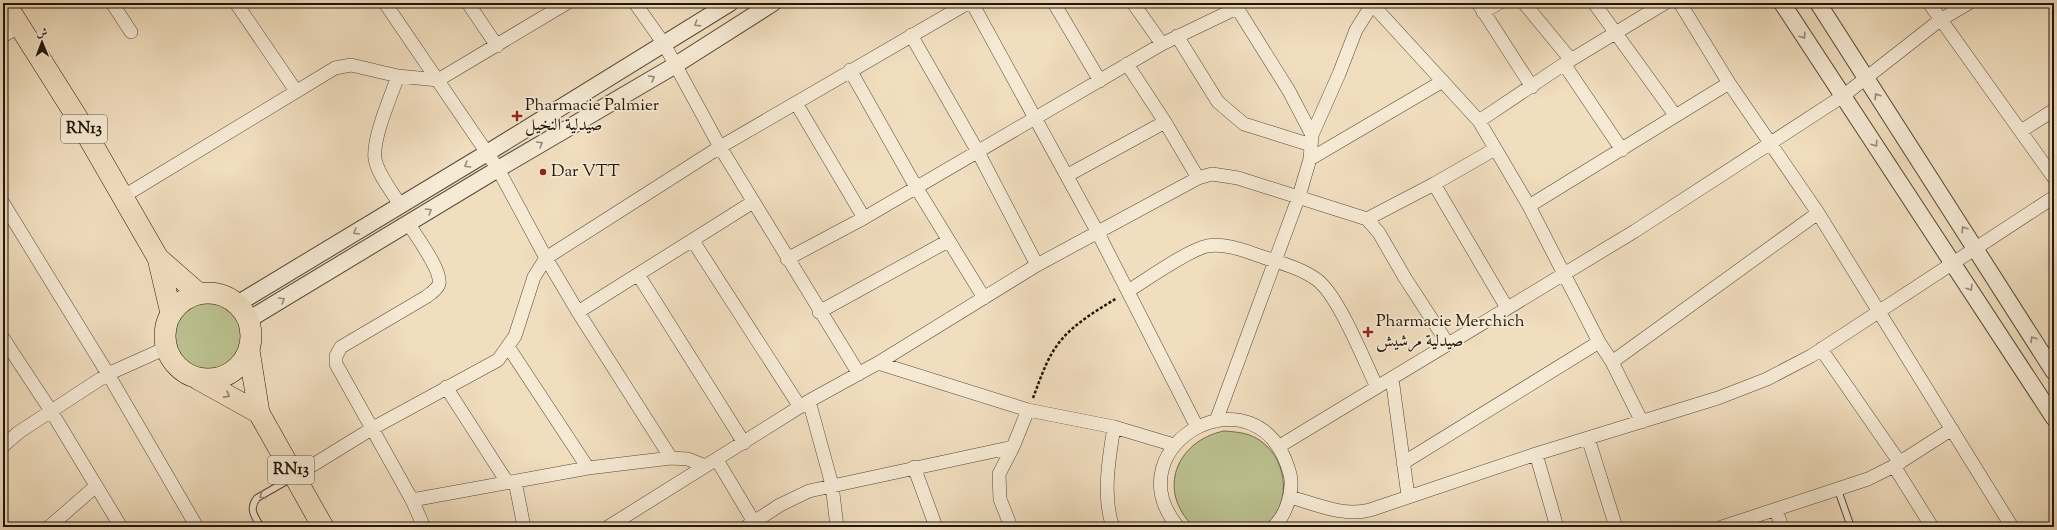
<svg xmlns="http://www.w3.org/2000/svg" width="2057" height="530" font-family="'Sorts Mill Goudy',Amiri,serif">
<rect width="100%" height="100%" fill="#f1debf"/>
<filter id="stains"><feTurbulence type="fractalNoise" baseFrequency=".005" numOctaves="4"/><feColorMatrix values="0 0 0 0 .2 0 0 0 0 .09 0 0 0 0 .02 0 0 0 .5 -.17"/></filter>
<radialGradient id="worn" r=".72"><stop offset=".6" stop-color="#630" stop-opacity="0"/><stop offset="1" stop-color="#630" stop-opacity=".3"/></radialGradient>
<path fill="#bcc190" stroke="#6e6b4d" d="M171 335a38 38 0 1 1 76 0a38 38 0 1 1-76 0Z
M1224 431C1238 432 1251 433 1262 442 1289 462 1291 506 1265 527H1194C1156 491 1176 441 1224 431Z"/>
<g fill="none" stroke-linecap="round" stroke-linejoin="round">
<defs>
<path id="service" d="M1838 490 1851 527
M261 527C255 517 248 509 257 498L292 478"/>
<path id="minor" d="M112 3 131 32
M236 3 296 91
M385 3 498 169 546 258 578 312 671 458 688 459 705 466
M468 3 497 46
M635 3 664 44 720 147 859 374
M972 3 1098 233 1197 427
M1054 3 1100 81
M1133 3 1162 44
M1234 3 1289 91 1312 135
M1371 3 1479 121 1529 206 1599 342 1612 362 1642 422
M1478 3 1532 87
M1524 3 1571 60
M1594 3 1675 115
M1680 3 1729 83 1818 213 2012 527
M1929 3 2054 178
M1483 12 1499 3
M911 35 978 152 1037 265
M3 36 20 26
M1177 36 1218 102 1244 124 1311 145
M1127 64 1165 122 1198 178
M1564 64 1622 150
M850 70 916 187 984 298
M398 76C391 96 372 139 375 159 378 175 392 191 400 205
M796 103 864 218
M1479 121 1564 64 1665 3
M2021 131 2054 110
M1310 159 1443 81
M1068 175 1165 122
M1434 184 1507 308
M124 196 335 68 351 65 398 76 438 80 567 3
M3 203 108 374 197 527
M1529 206 1729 83
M1367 219 1434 184 1495 149
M408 223C416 236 442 270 439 284 437 290 431 293 426 297L341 347 336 356V364L412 500 424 527
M693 241 800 407
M787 259 864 218 1162 44 1237 8
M639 276 744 443
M1128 291C1146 280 1188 250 1207 246 1227 243 1245 251 1263 257 1281 263 1300 268 1316 279 1338 294 1364 361 1377 387
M578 312 753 202
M819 312 948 241
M3 338 51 411 121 527
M509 348 588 468
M1821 349 1900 463
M1612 362 1818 213
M878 363 1028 410 1114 427 1174 445
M1392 378 1408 496
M446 387 507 482
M809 401 832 485 837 527
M1216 421 1299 196 1310 159 1312 135 1339 74 1356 30 1373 3
M1588 438 1616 527
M3 446 19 432 108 374 166 348
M1278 447 1635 231 1843 96 1940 20 1969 3
M1536 454 1557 527
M717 460 757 527
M1403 463 1599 342
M1894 466 1932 527
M914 467 936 527
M295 476 373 428 498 360 515 336 534 277 546 258 720 147 968 3
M515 481 524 527
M1290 497C1316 504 1343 517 1370 510L1536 454 1718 398 1767 379 1811 356 2054 197
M412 500 588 468 671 458
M1776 510 1782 527
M49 527 96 486
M608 527 809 401 878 363 1037 265 1198 178 1212 174 1238 178 1367 219 1379 233 1405 278 1448 344
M746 527 780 505 809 491 1013 447
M1011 527 1000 499 999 474 1013 447 1028 410
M1113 527C1102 497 1109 458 1114 427
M1178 527C1110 444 1260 362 1290 474 1294 491 1286 516 1273 527
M1722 527 1868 479 1894 466 1952 429"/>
<path id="tertiary" d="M1782 3 2054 418
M1818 3 2054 372
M237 304 487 153 730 3
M248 320 498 169 674 66 773 3"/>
<path id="primary" d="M5 3 75 114 158 258 171 313
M158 258 199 294
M165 336a43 43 0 1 1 86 0a43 43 0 1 1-86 0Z
M249 350 259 413 323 527
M198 379 259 413"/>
</defs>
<use href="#service" stroke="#544737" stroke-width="8"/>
<use href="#minor" stroke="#544737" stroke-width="14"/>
<use href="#tertiary" stroke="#544737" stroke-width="18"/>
<use href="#primary" stroke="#20150a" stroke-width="22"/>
<path stroke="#20150a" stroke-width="2.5" stroke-dasharray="3 2" stroke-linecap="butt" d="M1033 398C1040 380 1046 360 1058 344 1073 324 1096 311 1117 298"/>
<use href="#service" stroke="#f6ead5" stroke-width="6"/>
<use href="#minor" stroke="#f6ead5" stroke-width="13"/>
<use href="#tertiary" stroke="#f6ead5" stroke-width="16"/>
<use href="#primary" stroke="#f1debf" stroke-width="21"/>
</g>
<defs><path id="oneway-chevron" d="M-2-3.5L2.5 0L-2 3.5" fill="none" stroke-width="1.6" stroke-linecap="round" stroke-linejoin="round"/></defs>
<g stroke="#968a7a">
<use href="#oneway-chevron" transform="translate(697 24) rotate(148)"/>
<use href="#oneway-chevron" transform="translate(1803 36) rotate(57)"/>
<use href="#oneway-chevron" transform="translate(652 78) rotate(-30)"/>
<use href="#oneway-chevron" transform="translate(1877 96) rotate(-123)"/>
<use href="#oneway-chevron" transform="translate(540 144) rotate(-30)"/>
<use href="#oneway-chevron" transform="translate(1875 144) rotate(56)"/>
<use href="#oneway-chevron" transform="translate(467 165) rotate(149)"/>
<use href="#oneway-chevron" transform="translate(429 211) rotate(-31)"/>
<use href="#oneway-chevron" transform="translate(1964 229) rotate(-123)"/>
<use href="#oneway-chevron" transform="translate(356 232) rotate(149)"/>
<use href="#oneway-chevron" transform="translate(1970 288) rotate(57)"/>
<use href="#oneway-chevron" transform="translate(282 300) rotate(-31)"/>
<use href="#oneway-chevron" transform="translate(2033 339) rotate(-122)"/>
<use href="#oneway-chevron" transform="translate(262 496) rotate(148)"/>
</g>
<use stroke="#93846e" href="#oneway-chevron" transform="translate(227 395) rotate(29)"/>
<g fill="#8f2418" stroke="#f6ead5" stroke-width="1.5">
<path d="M515 110h4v4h4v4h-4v4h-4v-4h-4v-4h4z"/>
<circle cx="543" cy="172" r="4"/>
<path d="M1366 326h4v4h4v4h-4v4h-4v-4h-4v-4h4z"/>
</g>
<g text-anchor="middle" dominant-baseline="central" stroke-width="3.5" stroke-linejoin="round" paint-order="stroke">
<g fill="#f6ead5" stroke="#605547" stroke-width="1">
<rect x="61" y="115" width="46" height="28" rx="3"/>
<rect x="268" y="456" width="46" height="28" rx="3"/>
</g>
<g font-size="16" font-weight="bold" fill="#20150a">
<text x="84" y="129">RN13</text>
<text x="291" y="470">RN13</text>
</g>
<g font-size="17" fill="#20150a" stroke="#f6ead5" text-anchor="start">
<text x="525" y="106">Pharmacie Palmier<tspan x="525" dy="20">صيدلية النخيل</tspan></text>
<text x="551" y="172">Dar VTT</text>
<text x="1376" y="322">Pharmacie Merchich<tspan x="1376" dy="20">صيدلية مرشيش</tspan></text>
</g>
</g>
<rect width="2057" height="530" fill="none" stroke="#f1debf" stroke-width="16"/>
<rect x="4" y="4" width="2049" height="522" fill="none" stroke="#20150a" stroke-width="2"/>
<rect x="8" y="8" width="2041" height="514" fill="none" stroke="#20150a"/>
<g transform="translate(42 42) rotate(359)" stroke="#f6ead5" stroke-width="3" paint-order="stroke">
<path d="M0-3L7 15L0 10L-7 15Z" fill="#20150a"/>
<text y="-6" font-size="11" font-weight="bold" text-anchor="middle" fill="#20150a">ش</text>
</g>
<rect width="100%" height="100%" filter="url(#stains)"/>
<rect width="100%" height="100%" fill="url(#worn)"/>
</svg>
